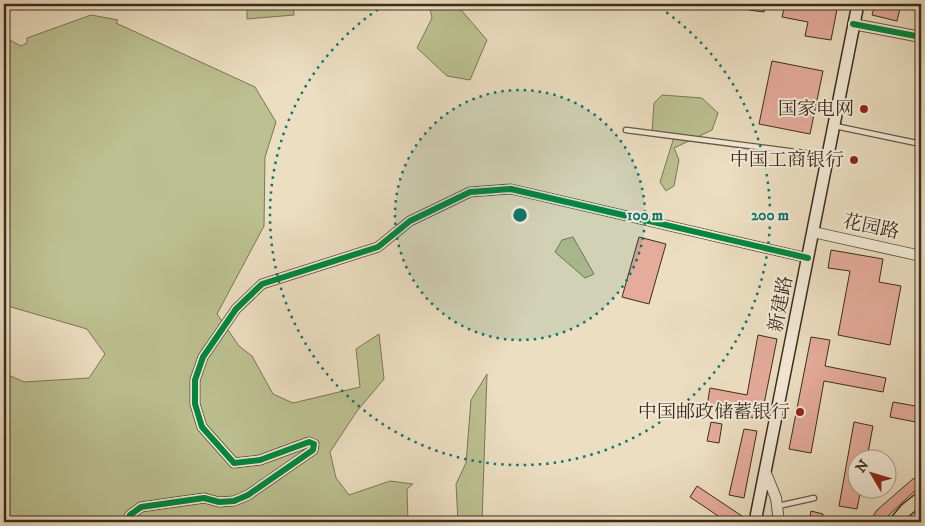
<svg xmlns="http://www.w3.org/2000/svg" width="925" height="526" font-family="'IM FELL DW Pica','Noto Serif SC',serif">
<rect width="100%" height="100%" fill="#ecdec1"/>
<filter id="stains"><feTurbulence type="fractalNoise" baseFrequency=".004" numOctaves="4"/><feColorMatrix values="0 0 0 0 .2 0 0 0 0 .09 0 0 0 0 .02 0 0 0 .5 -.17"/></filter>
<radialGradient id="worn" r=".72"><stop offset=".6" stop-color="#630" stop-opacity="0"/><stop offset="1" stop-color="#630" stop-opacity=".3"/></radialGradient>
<path fill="#bcc090" stroke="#7b7658" d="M247 4H293L294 15 247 19Z
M429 4H456L487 40 470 80 447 76 417 48 432 18Z
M91 15 118 20 116 23 255 87 276 122 265 157 264 226 217 314 239 346 252 356 273 394 293 403 360 387 356 349 379 334 384 379 357 411 330 452 336 478 349 495 390 481 413 484 407 489 408 522H4V373L24 382 89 378 105 354 87 329 4 305V37L21 46 27 43V38Z
M662 95 702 98 718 113 712 130 674 148 679 160 674 186 666 191 660 182 675 134 652 133 654 103Z
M573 237 594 274 585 278 555 252 562 240Z
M487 374 482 522H458L456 484 466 463 471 400Z"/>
<path fill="#e5ab9b" stroke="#3a2c1f" d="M749 4H766L764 12 749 10Z
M785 4H838L831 40 805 36 808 22 782 17Z
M875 4H901L897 21 872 15Z
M772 61 823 71 810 134 759 124Z
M639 237 666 244 649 304 622 297Z
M831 250 883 259 879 282 901 286 890 345 838 335 850 271 828 268Z
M758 335 777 339 761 419 743 416 744 413 707 406 710 388 747 395Z
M811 337 830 340 825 366 886 378 883 392 824 381 811 453 789 449Z
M893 402 921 407V423L890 417Z
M711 422 722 424 719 443 707 441Z
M854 422 873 426 867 458H858V488H861L857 509 839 506Z
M744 429 757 431 744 498 729 495Z
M914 478 921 485 889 515 885 522H869L877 510Z
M697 486 748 520V522H727L690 497Z
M811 511 823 514 822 522H809Z"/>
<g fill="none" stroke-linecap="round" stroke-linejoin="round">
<defs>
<path id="service" d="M835 126 921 144
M626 130 827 156
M778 506 814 498"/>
<path id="minor" d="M126 522 130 515 141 507 204 498 219 502 234 501 248 495 313 450 314 444 309 442 260 460 234 463 202 427 195 404V380L203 357 236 309 262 284 378 247 410 221 470 192 511 189 808 258"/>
<path id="tertiary" d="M853 24 921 37
M813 232 921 256
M765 471 776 498 779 522"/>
<path id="secondary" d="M755 522 858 4"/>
<path id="primary" d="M896 522 906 510 921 498"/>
</defs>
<use href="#service" stroke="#665848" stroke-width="7"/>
<use href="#minor" stroke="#665848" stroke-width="11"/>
<use href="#tertiary" stroke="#665848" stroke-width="12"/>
<use href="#secondary" stroke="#3a2c1f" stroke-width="14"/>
<use href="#primary" stroke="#3a2c1f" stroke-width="15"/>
<use href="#service" stroke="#f3ead7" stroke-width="4.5"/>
<use href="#minor" stroke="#f3ead7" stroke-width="9"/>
<use href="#tertiary" stroke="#f3ead7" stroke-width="10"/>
<use href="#secondary" stroke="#f3ead7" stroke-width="11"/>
<use href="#primary" stroke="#ecdec1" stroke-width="12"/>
<defs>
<path id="cycleway" d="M853 24 921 37
M126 522 130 515 141 507 204 498 219 502 234 501 248 495 313 450 314 444 309 442 260 460 234 463 202 427 195 404V380L203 357 236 309 262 284 378 247 410 221 470 192 511 189 808 258"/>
</defs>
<use href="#cycleway" stroke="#f3ead7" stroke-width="9"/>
<use href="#cycleway" stroke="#00873e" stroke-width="6"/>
</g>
<circle cx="520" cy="215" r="125" fill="#0f766e" fill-opacity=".12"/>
<g fill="none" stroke="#0f766e" stroke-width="2.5" stroke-dasharray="2.5 5">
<circle cx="520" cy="215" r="125"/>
<path d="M654 4A250 250 0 1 1 386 4"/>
</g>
<g fill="#8f2418" stroke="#f3ead7" stroke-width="2">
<circle cx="864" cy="109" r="5"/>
<circle cx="854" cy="160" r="5"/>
<circle cx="800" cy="412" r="5"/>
</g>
<g text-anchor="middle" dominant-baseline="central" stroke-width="4" stroke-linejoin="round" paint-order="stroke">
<g font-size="19" fill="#3a2c1f" stroke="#f3ead7" text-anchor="end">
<text x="854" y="109">国家电网</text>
<text x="844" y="160">中国工商银行</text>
<text x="790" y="412">中国邮政储蓄银行</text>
</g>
<g font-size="19" fill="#3a2c1f" stroke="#f3ead7">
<text transform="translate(871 227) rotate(12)">花园路</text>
<text transform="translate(781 304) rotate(-79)">新建路</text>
</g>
</g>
<circle cx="520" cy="215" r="8" fill="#0f766e" stroke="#f3ead7" stroke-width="2.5"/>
<g font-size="15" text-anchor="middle" font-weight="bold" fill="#0f766e" stroke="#f3ead7" stroke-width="4" stroke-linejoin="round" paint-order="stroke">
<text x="645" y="220">100 m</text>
<text x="770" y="220">200 m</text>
</g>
<rect width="925" height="526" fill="none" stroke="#ecdec1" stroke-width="20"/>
<rect x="5" y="5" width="915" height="516" fill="none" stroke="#3a2c1f" stroke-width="2.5"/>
<rect x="10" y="10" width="905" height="506" fill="none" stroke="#3a2c1f"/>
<g transform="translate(872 474) rotate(308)"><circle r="24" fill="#f3ead7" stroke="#a99e8d"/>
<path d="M0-4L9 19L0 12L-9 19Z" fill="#8f2418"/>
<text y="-8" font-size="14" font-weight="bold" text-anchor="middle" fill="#3a2c1f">N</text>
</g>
<rect width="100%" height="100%" filter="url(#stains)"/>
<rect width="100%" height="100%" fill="url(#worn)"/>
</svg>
